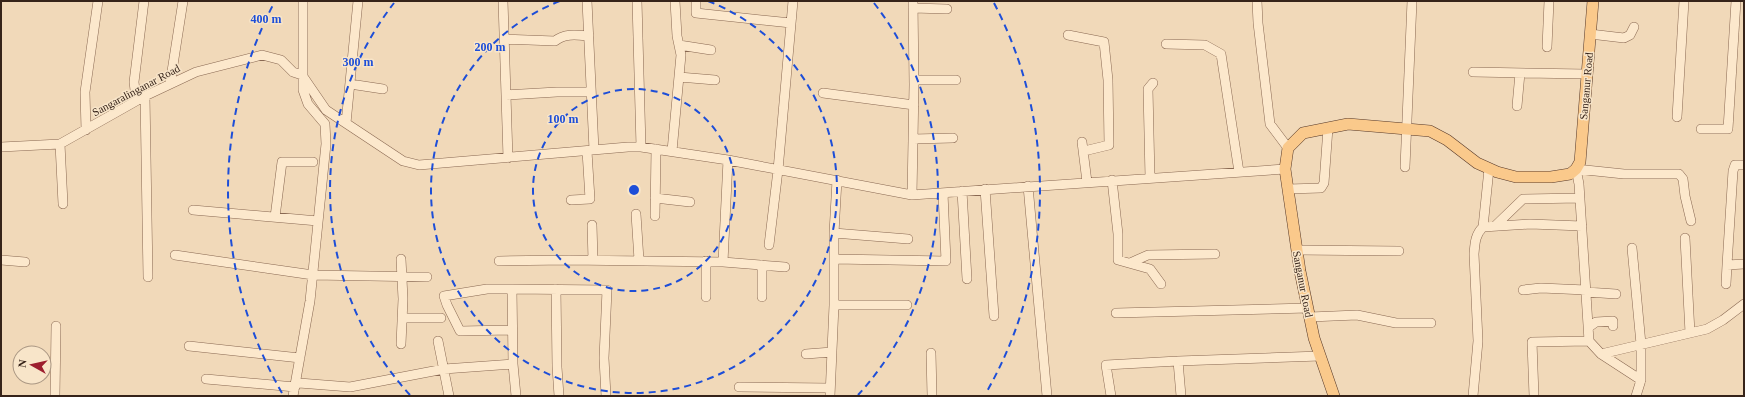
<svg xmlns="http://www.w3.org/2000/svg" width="1745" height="397" font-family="Georgia,serif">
<rect width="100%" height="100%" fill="#f1d9b9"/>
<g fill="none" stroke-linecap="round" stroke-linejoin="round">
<defs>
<path id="minor" d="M503 1 508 158
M587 1 594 150
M637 1 641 147
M696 1V13L791 23
M1257 1 1258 23 1270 124 1288 148
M913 8 947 9
M1590 34 1624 38 1630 35 1634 27
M1068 35 1104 42 1108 80 1109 145 1084 151
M504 39 555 41C565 33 577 35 589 36
M1166 44 1205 45 1221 54 1239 172
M679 45 711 50
M1547 47 1549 1
M1473 72 1586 74
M679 77 715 80
M914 80H956
M170 84 183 1
M350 84 383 89
M823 93 914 105
M506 95 557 92H591
M145 96 148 277
M139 99 135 90 134 82 144 1
M1517 106 1520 73
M1677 117 1684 1
M346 123 358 1
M1701 129H1728L1736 1
M86 130 85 92 98 1
M913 139 953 138
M1082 142 1087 182
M60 144 63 204
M1 147 60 144 145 96 196 72 262 55 281 60 293 72 302 75 326 110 403 161 419 165 628 147H641L728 160 912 195 1285 169
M672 151 681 55 677 36 675 1
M728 160 723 262 785 267
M1744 165H1735L1733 171 1727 265 1744 264
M1405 167 1412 1
M1150 178 1148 89 1153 83
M1112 180 1118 234V260L1150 269 1161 284
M1028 186 1047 396
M985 189 994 316
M1288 189 1321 188 1324 183 1328 128
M962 191 967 279
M912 195 914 85 913 1
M655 198 690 202
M571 200 590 199 587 151
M193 210 318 221
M636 214 639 260
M655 216 656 149
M275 217 282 162H313
M592 225 593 260
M1495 226 1523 199 1580 198
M1483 227 1530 224 1582 226
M834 233 908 239
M1685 238 1690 333
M769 245 778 170 793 1
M1632 248 1641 344V380
M1297 250 1399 251
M175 255 313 275 427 277
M401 259 403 299 401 344
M834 259 946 261 943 193
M1 260 25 262
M499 261 569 260 723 262
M1130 263 1148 255 1215 254
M1726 284 1727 265
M512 289H487L444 296 447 305 460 331 512 330
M556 289 557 367 559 396
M1523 290 1541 288 1586 290
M1586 292 1616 294
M706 297V261
M762 297V265
M834 305H907
M1116 313 1308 308
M1310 317 1357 315 1396 323H1431
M402 318H441
M1589 327 1596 322 1613 321V326
M438 341 449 396
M189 346 300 358
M931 353 932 396
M806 354 832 352
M1601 354 1707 329 1723 320 1744 304
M206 379 295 387 296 383H299L350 387 444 369 513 364
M739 387 830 388
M55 396 56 326
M293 396 310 301 326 144 325 124 308 104 303 90V1
M516 396 513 364 512 289 607 290 604 358 606 396
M830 396 834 305V233L837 180
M1111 396 1106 365 1178 361
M1181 396 1178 361 1320 356
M1473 396 1478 341 1474 254C1475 243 1475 235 1483 227L1489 169
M1534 396 1532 342 1589 341
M1636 396 1641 380 1601 354 1589 341 1579 184 1576 169 1624 174H1679L1683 179 1685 196 1691 221"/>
<path id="major" d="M1334 396 1314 338 1300 271 1285 169 1288 148 1303 133 1348 124 1430 131 1447 140 1477 163 1497 172 1516 177H1551L1570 174 1576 169 1580 162 1593 1"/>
</defs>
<use href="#minor" stroke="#896852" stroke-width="10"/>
<use href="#major" stroke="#553728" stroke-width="12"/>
<use href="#minor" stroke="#fce8cc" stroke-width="9"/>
<use href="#major" stroke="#fac98b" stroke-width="11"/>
</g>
<g fill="none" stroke="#1d4ed8" stroke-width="2" stroke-dasharray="7 5">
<circle cx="634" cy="190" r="101"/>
<path d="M708 1A203 203 0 1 1 560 1"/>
<path d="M410 395A304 304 0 0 1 394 3M874 3A304 304 0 0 1 858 395"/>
<path d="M282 393A406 406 0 0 1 274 3M994 3A406 406 0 0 1 986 393"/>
</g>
<g text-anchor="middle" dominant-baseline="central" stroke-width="3" stroke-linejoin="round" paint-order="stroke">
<g font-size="11" fill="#362319" stroke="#f8e5c9">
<text transform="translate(1586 86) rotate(-85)">Sanganur Road</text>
<text transform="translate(136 90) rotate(-28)">Sangaralinganar Road</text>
<text transform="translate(1303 284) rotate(79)">Sanganur Road</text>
</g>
</g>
<circle cx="634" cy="190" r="6" fill="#1d4ed8" stroke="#f8e5c9" stroke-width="2"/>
<g font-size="12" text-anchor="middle" font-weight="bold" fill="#1d4ed8" stroke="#f8e5c9" stroke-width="3" stroke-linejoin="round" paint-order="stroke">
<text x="266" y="23">400 m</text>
<text x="490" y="51">200 m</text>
<text x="358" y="66">300 m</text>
<text x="563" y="123">100 m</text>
</g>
<rect width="1745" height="397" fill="none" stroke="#362319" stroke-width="4"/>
<g transform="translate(32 365) rotate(278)"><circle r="19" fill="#f8e5c9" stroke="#aa9783"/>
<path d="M0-3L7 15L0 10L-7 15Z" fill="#9d1e2e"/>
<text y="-6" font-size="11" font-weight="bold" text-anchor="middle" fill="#362319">N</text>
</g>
</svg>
